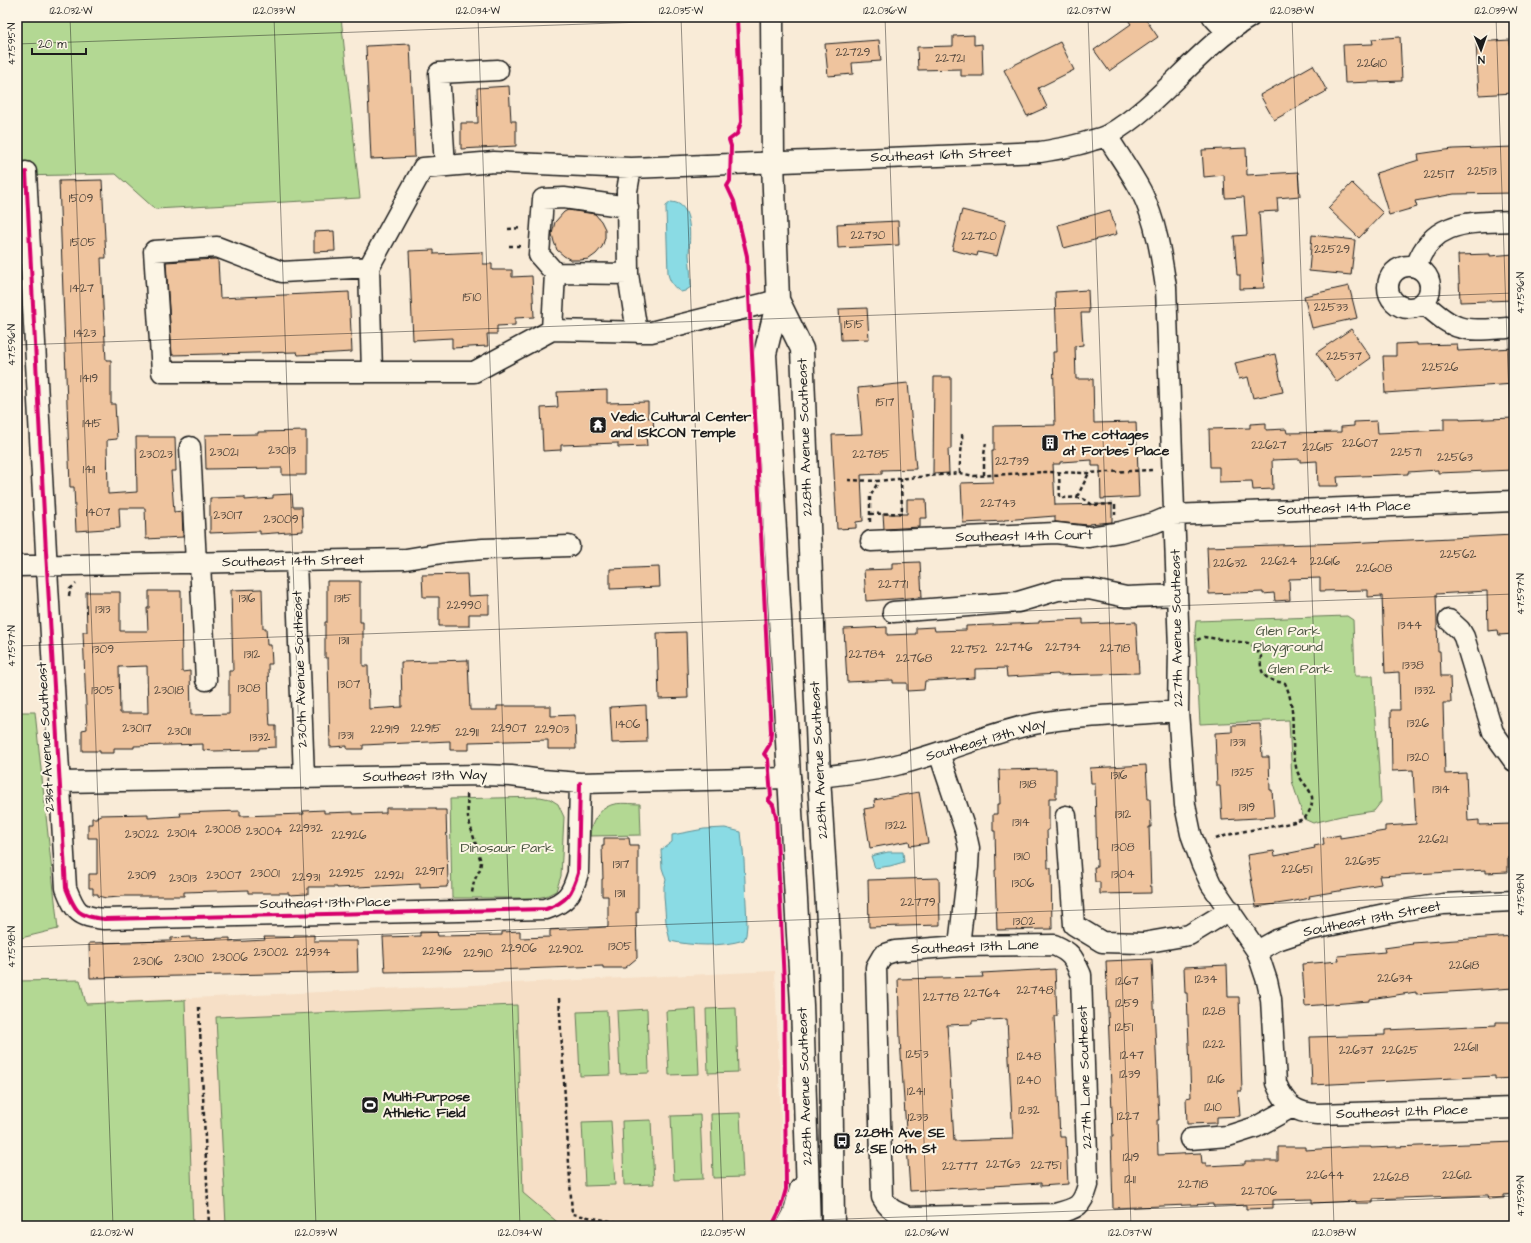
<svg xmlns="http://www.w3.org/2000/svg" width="1531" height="1243" font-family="'Architects Daughter',sans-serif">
<rect width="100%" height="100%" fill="#f9ebd7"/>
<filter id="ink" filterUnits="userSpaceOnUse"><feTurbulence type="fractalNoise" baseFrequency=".025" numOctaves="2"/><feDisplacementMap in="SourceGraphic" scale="8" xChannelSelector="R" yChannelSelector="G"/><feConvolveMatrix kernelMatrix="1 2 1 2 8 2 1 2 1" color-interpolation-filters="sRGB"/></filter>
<g filter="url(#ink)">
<path fill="#f6dfc6" d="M775 971 785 1226H17V1006Z"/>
<path fill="#b3d893" stroke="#687a58" d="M17 17H341L360 198 155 209 116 174 17 176Z
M1347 616 1353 620 1355 676H1373L1381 802 1374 811 1341 816 1313 823 1304 819 1292 781 1289 720 1200 724 1195 631 1196 621Z
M17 712H35L58 929 17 939Z
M540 797 550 799 558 804 564 817 561 876 556 891 546 896 536 898H452L450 799Z
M640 804 641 835 590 836C590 824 599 809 611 805 619 802 632 804 640 804Z
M80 980 86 1004 185 1000 193 1226H17V981Z
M517 1005 523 1193 562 1226H226L216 1017Z
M736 1008 738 1072 708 1073 706 1009Z
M647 1009 649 1073 620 1074 617 1011Z
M696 1009 699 1074 669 1075 666 1011Z
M607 1011 610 1075 580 1076 577 1012Z
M740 1113 743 1177 713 1178 711 1114Z
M700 1115 703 1179 674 1180 671 1116Z
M651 1120 654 1184 624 1185 622 1121Z
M611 1121 615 1185 585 1186 582 1122Z"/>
<path fill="#8adbe4" stroke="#5e8f94" d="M671 202C695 203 689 240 689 255 690 266 691 276 691 287L685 291 681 292C674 288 670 282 668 274L666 209V206Z
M725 828 741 832 744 860 747 925 746 935 744 940C721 947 693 946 670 941L666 922 664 896V886L666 880 662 868 661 850 672 842V835L704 829Z
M888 852H903L904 862 890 866 875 868 871 856Z"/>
<path fill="#efc49e" stroke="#1c1c1c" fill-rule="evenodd" d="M1126 17H1144L1158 37 1109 71 1094 50 1131 24Z
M974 35V45L982 44 983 76H961V69L918 70 917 47 953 46V36Z
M1400 37 1402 81 1345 83 1343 45 1373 44 1372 39Z
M879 40 881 61 852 63 853 74 828 76 825 44Z
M1510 40 1513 93 1479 95 1476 42Z
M1060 42 1074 70 1038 88 1047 107 1027 116 1004 70Z
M410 44 415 157 371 159 366 46Z
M1313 65 1327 91 1274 120 1260 95Z
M509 86 511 121H516V146L461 149V123H478L477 88Z
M1514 147V193L1454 194 1415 201 1417 207 1389 215 1376 173 1419 160 1418 154 1453 149Z
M1246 148 1247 175 1298 172 1300 196 1277 198 1278 211 1259 212 1264 288 1240 289V275H1237L1234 236 1247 235 1244 197 1225 198 1224 175 1204 177 1202 150Z
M102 180 106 258H101L103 305 106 360H111V404H115L117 439 107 440 108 494 137 492 136 437H175L176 471H171L174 512 182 511 183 537 146 539 145 508H119L120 528 76 531 74 487H70L59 181Z
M1352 183 1383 213 1359 238 1328 208Z
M568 210 595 214 601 221 605 229V238L602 247 596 254 589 259 580 260H571L564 256 557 250 554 242 552 234 555 222 564 212Z
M962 210 1006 221 997 256 978 252 977 256 952 250Z
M1110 210 1117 234 1064 248 1058 225Z
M898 221 899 245 838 248 837 224Z
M334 231 335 251 314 252V232Z
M1312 235 1355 240 1351 275 1309 271Z
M434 250V254L483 252V264H492V270H512V277L532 276 534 317 515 318V325L497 326V334H487L488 346 452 348V338L413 340 409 251Z
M1490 254V256L1514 254V300L1460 302 1458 255Z
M215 259 218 260 220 298 349 292 352 352 298 355 297 352 172 355 166 262Z
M1349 286 1357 318 1312 328 1304 296Z
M1088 290 1089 313H1081L1083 345 1075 346 1076 379H1093L1094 423 1136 422 1139 497 1101 499 1100 466H1092V460L1060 462V464H1053L1055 505 1112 504V522L1089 524V525L1055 522V516L1004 520V521L963 523 961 483 993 482 992 451H994V426L1055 425 1053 352H1057L1055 292Z
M867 308 869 339 841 340 839 309Z
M1351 329 1371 358 1337 382 1316 353Z
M1417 343V345L1457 344 1458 351 1514 348V384L1385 393 1383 356H1396V344Z
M1275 354 1283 392 1253 398 1248 377 1239 379 1235 363Z
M934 377H951V449H948L949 473 933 474Z
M908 383 916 469 882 470V474L861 475 863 521 856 522V528L837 529 832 435 862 434 858 388Z
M607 390V403L648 402V418L653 417 654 433 646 434 647 446 618 447V443L561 445V450L543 451 541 408 558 407 557 392Z
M1444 418H1460V420L1514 418V470L1438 473V470L1408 472V474L1337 477 1338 486H1318L1317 461 1300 462V459L1272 460 1273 489 1253 490 1252 481 1219 482V467H1210L1209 429 1250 428V424L1266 423V430L1286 429 1287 433 1341 432V427L1354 426V422L1377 421 1378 433 1444 430Z
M306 431V475H282V468L206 469 205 435 258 434V432Z
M292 494 293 507H302L303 531 260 534V531L210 533V498L245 497V500L273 498V495Z
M907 499H926L927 518H920V527L884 529 883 514H907Z
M1514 535V634L1499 635 1498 630 1488 631 1487 591 1436 594 1438 651H1440L1441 676H1450L1451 703H1443L1445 774 1466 773 1468 821 1479 820V825L1512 824 1513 858H1508V872L1486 873V870L1379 876 1381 884 1309 896 1310 898 1290 902 1256 907 1247 855 1274 851 1275 856 1315 848 1314 846 1324 844 1323 838 1340 835V838L1385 831V826L1416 824 1413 770 1392 771 1391 710H1400L1399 672 1385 673 1382 596 1368 597V590L1320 591V578L1289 579 1290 600 1275 601 1274 593 1263 594V592L1209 594 1207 547 1347 543Z
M920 562 922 597 866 601 864 570 892 569V563Z
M659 567 660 587 610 589V569Z
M467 574 468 596 489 595V614H469V626H439V597H423L422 575Z
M327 581H360V622H363V666H368L369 709 402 707 401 662 468 660 470 710H497V706H551V716L575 715 576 749H548V740L469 742V750H450V741L363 745V749H347V746L330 747 328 658H325V622H327Z
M262 589 263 628H266L267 645H271L272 664H268L269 711 270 726H276V747L259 748V750L213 751 203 750V744L134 746V748H114V753H100V751H82V730L87 729 83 632H87L86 592H120V631H148L147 608H149V591H181L182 672 190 671 191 715 229 714V671H233L231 590ZM147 666 148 713H120L119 667Z
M1083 619V624L1136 622 1139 673 1058 675V674L1007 677 1006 668 975 669V678L925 681 924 690 907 691V683H893V680L847 682 844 629 887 627V635L916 634V628L934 627 935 631 966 630V626L1039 623V621Z
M686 632 688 698 659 699 657 633Z
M646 705 647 742 612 743 610 707Z
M1260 724 1262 757H1269L1270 790H1272L1274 817 1222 820 1220 786H1217L1215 733 1232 732V725Z
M1146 765 1148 799H1150L1151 827H1149L1151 893 1100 894V882H1095L1094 867H1097L1095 783H1091L1090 768Z
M1056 769V798H1049V830H1047L1048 868H1051L1052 929 997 930 995 870H996L995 831H993V814H997V804H1000L999 770Z
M919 792 928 843 910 846 909 841 870 848 864 809 875 807 874 800Z
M386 808H436V810H446L448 884 447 885V887L420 888V884L337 888V887H308V894L289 895V893H248V890L184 892V896H120V897L106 898 98 896V894H93V888H89V874H97V838H88V824H92V818H97V816H99L100 815 148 814V818L181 816 180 813 240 811V816L304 814 303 811 324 810V813L353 812V814L386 813Z
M604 838H629L630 845H638V912H636L637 958 625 968H603V966L495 970 385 972 383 937 420 936V932H437L438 936 502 935V932L520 931V938L550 937V930L608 927V896H602V879H603L602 846H604Z
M939 878 940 925 869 927 868 880Z
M294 935H314V941H357L358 972 90 978 89 943 171 941V938L190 937V939L230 938V942L265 940 264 937H294Z
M1514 936V988L1416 994V992L1370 999V1001L1305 1006 1302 964 1339 961 1338 956 1385 952 1384 948 1413 944 1412 943Z
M1152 959 1159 1120H1157L1158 1155 1201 1153 1202 1163H1206V1166L1245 1164V1161H1278V1147H1305V1150L1351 1147H1371V1148L1514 1142V1194L1504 1195V1198L1489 1199 1488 1195 1373 1199V1203H1356V1201L1312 1203V1199L1273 1200V1208L1246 1209V1205L1213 1206V1204L1113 1208 1111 1137H1113L1106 961Z
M1227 965 1228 997H1239L1242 1091H1238L1240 1116 1217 1117V1123L1187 1124 1186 1098 1191 1097 1187 993H1185L1184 967Z
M1055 969 1057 1016H1054L1060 1137H1066L1068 1184 1041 1186V1183L910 1191 900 1039 898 979 983 977 982 973ZM1007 1019 1013 1139 954 1141 947 1025 972 1024V1021Z
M1496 1022H1513L1514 1078 1495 1079V1076L1312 1085 1310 1037 1385 1035V1030L1496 1025Z"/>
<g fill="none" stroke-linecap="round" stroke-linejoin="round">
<defs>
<path id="minor" d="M1213 17 1227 32
M1107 136C1118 154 1131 172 1141 191 1156 221 1161 254 1166 287L1179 649 1178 711 1185 805 1191 834 1201 862 1211 884 1257 951 1267 981 1271 999 1276 1083C1285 1105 1295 1113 1318 1114L1514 1108
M445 166 439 73 498 70
M631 168 627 191 628 274 637 332
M26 172 46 552 66 888C76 913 78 916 104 919L546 909C567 902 572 894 578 873L580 783
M1388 287a21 21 0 1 1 42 0a21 21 0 1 1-42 0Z
M369 267 423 168 494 162 631 168 1040 152C1059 149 1076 146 1093 140 1098 139 1104 137 1108 135 1162 104 1196 49 1250 17
M1416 267C1432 218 1472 223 1514 221
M555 273 539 255 543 199 564 198 628 207
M1424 303C1456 333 1464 331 1507 328
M552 330 555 273 628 274
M372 372 369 267 282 272 217 247 154 251 162 372H474L552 330 651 332 778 300
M190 447 196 563
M871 541 1056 533 1089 537 1120 532 1154 523 1173 515 1514 501
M296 561 304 778
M200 563 206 680
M17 566 406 559 448 552 483 549 569 546
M893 612 1018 602 1058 590 1089 589 1126 597 1177 595
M1449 620 1460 630 1464 637 1493 732 1514 761
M939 753 965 830 969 848 968 867 959 946
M819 777C846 774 874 771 900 764 945 753 988 733 1034 724 1081 715 1130 715 1178 711
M59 782 482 775 511 776 542 780 580 783 790 778
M1066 816 1074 925 1102 942 1143 943 1189 935 1230 910
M1054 945C1072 953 1073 957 1081 975L1088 1185C1082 1207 1077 1208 1055 1214L909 1217C895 1212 889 1210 882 1197L876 967 883 955 895 951 959 946Z
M1257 951 1277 940 1304 931 1404 910 1443 904 1514 901
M1190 1139 1228 1136 1256 1127 1292 1107"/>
<path id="major" d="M772 17 773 162 778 300 765 354 802 1005 809 1226
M778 300 802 349 819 777 830 954 833 1226
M788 1226 794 1215 801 1189"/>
</defs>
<use href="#minor" stroke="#1c1c1c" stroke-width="23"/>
<use href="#major" stroke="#1c1c1c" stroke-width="25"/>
<path stroke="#1c1c1c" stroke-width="2.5" stroke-dasharray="4 3" stroke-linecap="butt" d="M508 229 522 228
M509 246H520
M1059 472 1060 498C1074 498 1082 495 1092 505L1115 504V515
M960 473C959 459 963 447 962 433
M984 475V455L986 442
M848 480 877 481 960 473 974 476 1045 472 1087 473 1152 470
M1077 497 1089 473
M870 514 902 513 901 479
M870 522V497L877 484V481
M69 596 70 589 76 584
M1197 640 1204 637 1248 643 1253 646 1261 656C1259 676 1266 680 1285 683 1297 709 1290 735 1295 762 1296 765 1296 770 1298 773 1301 782 1310 788 1312 797 1313 806 1309 813 1304 819 1274 829 1243 828 1213 840
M467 794 468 818 481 862 480 869 474 881 472 893
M559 998 572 1214 636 1226
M199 1007 209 1226"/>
<use href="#minor" stroke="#fcf5e5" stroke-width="20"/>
<use href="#major" stroke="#fcf5e5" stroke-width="22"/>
<defs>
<path id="cycleway" d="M737 17 741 122 737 134 729 140 731 146 730 181 727 186 734 201 747 256 771 732 770 744 764 754 768 759 771 796 768 800 773 805 776 816 784 983 786 1189 780 1210 772 1226
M26 172 46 552 66 888C76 913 78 916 104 919L546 909C567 902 572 894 578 873L580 783"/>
</defs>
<use href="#cycleway" stroke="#fcf5e5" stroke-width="6"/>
<use href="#cycleway" stroke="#d6006c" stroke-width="4"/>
</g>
</g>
<path fill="none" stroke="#1c1c1c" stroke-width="1" stroke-opacity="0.45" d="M70 17 113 1226M274 17 316 1226M478 17 520 1226M681 17 723 1226M885 17 927 1226M1088 17 1131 1226M1292 17 1334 1226M1496 17 1514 545M17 44 786 17M17 345 1514 293M17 646 1514 594M17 947 1514 895M641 1226 1514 1196"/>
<defs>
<symbol id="temple-square" viewBox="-11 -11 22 22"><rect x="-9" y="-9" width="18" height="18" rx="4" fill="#1c1c1c" stroke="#fcf5e5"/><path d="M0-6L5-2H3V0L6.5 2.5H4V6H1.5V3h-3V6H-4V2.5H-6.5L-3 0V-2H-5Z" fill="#fff"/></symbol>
<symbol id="building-square" viewBox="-11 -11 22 22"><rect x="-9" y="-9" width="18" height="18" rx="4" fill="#1c1c1c" stroke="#fcf5e5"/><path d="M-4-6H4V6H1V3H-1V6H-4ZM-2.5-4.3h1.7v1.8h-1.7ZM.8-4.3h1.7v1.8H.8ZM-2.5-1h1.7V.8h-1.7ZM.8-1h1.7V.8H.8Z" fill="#fff"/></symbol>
<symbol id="stadium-square" viewBox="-11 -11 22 22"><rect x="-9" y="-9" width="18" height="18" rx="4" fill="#1c1c1c" stroke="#fcf5e5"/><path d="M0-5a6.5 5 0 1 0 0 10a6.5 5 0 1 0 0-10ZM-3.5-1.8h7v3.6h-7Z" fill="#fff"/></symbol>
<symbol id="bus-square" viewBox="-11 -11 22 22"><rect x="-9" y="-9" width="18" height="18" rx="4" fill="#1c1c1c" stroke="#fcf5e5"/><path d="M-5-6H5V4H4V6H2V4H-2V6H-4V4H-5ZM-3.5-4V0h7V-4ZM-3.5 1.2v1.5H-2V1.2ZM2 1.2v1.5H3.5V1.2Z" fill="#fff"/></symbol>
</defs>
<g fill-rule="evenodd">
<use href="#temple-square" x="588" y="415" width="20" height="20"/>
<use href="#building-square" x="1040" y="433" width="20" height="20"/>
<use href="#stadium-square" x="360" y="1095" width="20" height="20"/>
<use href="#bus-square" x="832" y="1131" width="20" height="20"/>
</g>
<g text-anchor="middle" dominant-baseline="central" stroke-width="4" stroke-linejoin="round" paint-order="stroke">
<g font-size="12" fill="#51463c">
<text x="853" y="52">22729</text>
<text x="950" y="58">22721</text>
<text x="1372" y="63">22610</text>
<text x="1482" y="171">22513</text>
<text x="1439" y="174">22517</text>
<text x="81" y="198">1509</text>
<text x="868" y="235">22730</text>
<text x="979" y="236">22720</text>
<text x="83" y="242">1505</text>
<text x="1332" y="249">22529</text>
<text x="82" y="288">1427</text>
<text x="472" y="297">1510</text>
<text x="1331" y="307">22533</text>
<text x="854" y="324">1515</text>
<text x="85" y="333">1423</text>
<text x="1344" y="356">22537</text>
<text x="1440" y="367">22526</text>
<text x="89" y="378">1419</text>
<text x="885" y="402">1517</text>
<text x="92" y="423">1415</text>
<text x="1360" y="443">22607</text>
<text x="1269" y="445">22627</text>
<text x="1318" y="447">22615</text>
<text x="282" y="450">23013</text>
<text x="224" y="452">23021</text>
<text x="1406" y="452">22571</text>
<text x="156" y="454">23023</text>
<text x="871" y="454">22785</text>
<text x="1455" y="457">22563</text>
<text x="1012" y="461">22739</text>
<text x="89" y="469">1411</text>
<text x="998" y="503">22743</text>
<text x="98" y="512">1407</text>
<text x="228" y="515">23017</text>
<text x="281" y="519">23009</text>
<text x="1458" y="554">22562</text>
<text x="1279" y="561">22624</text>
<text x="1325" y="561">22616</text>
<text x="1230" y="563">22632</text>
<text x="1374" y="568">22608</text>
<text x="893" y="584">22771</text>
<text x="247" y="598">1316</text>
<text x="343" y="598">1315</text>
<text x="464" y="605">22990</text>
<text x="103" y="609">1313</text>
<text x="1410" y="625">1344</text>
<text x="344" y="640">1311</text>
<text x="1014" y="647">22746</text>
<text x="1063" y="647">22734</text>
<text x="1115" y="648">22718</text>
<text x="103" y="649">1309</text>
<text x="969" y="649">22752</text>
<text x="252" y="654">1312</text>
<text x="867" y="654">22784</text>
<text x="914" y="658">22768</text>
<text x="1413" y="665">1338</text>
<text x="349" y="684">1307</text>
<text x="249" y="688">1308</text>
<text x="103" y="690">1305</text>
<text x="169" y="690">23018</text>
<text x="1425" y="690">1332</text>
<text x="1418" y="723">1326</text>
<text x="628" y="724">1406</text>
<text x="137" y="728">23017</text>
<text x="426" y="728">22915</text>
<text x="509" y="728">22907</text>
<text x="385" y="729">22919</text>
<text x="552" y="729">22903</text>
<text x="179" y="731">23011</text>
<text x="467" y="732">22911</text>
<text x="346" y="735">1331</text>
<text x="260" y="737">1332</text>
<text x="1238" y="742">1331</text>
<text x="1418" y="757">1320</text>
<text x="1243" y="772">1325</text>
<text x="1119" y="775">1316</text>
<text x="1028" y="784">1318</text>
<text x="1441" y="789">1314</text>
<text x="1247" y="807">1319</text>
<text x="1123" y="814">1312</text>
<text x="1021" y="822">1314</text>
<text x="896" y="825">1322</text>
<text x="306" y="828">22932</text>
<text x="223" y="829">23008</text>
<text x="264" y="831">23004</text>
<text x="182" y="833">23014</text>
<text x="142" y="834">23022</text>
<text x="349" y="835">22926</text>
<text x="1433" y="839">22621</text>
<text x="1123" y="847">1308</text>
<text x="1022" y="856">1310</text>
<text x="1363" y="861">22635</text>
<text x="621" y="864">1317</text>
<text x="1297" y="869">22651</text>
<text x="430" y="871">22917</text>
<text x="265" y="873">23001</text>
<text x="347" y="873">22925</text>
<text x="1123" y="874">1304</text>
<text x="142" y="875">23019</text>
<text x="224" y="875">23007</text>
<text x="389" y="875">22921</text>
<text x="306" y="877">22931</text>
<text x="183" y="878">23013</text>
<text x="1023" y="883">1306</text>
<text x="620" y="893">1311</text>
<text x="918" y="902">22779</text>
<text x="1024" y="921">1302</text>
<text x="620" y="946">1305</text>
<text x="519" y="948">22906</text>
<text x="566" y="949">22902</text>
<text x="437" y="951">22916</text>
<text x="271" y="952">23002</text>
<text x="313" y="952">22934</text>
<text x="478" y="953">22910</text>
<text x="230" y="957">23006</text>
<text x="189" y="958">23010</text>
<text x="148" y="961">23016</text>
<text x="1464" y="965">22618</text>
<text x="1395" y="978">22634</text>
<text x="1206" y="979">1234</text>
<text x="1127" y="981">1267</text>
<text x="1035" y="990">22748</text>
<text x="982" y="993">22764</text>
<text x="941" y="997">22778</text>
<text x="1127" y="1003">1259</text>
<text x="1214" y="1011">1228</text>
<text x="1124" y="1027">1251</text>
<text x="1214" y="1044">1222</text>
<text x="1466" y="1047">22611</text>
<text x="1356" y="1050">22637</text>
<text x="1400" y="1050">22625</text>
<text x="917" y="1054">1253</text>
<text x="1132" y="1055">1247</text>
<text x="1029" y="1056">1248</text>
<text x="1130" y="1074">1239</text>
<text x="1216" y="1079">1216</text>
<text x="1029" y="1080">1240</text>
<text x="916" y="1091">1241</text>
<text x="1213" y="1107">1210</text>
<text x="1029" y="1110">1232</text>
<text x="1128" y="1116">1227</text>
<text x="918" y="1117">1233</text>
<text x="1131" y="1157">1219</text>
<text x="1003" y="1164">22763</text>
<text x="1046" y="1165">22751</text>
<text x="960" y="1166">22777</text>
<text x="1325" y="1175">22644</text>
<text x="1457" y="1175">22612</text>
<text x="1391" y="1177">22628</text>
<text x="1130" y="1179">1211</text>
<text x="1193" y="1184">22718</text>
<text x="1259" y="1191">22706</text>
</g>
<g font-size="14" fill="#1c1c1c" stroke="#fcf5e5">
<text transform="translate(941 155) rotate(-2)">Southeast 16th Street</text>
<text transform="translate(805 437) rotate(-92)">228th Avenue Southeast</text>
<text transform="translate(1344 508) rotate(-2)">Southeast 14th Place</text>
<text transform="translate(1024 536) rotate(-1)">Southeast 14th Court</text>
<text transform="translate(293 561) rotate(-1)">Southeast 14th Street</text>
<text transform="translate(1177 628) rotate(-91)">227th Avenue Southeast</text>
<text transform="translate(300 669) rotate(-92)">230th Avenue Southeast</text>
<text transform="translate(46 737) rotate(-93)">231st Avenue Southeast</text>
<text transform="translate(986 740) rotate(-16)">Southeast 13th Way</text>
<text transform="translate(819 760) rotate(-93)">228th Avenue Southeast</text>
<text transform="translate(425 776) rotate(-1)">Southeast 13th Way</text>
<text transform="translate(325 903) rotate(-1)">Southeast 13th Place</text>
<text transform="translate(1372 919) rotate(-11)">Southeast 13th Street</text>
<text transform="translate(975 947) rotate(-2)">Southeast 13th Lane</text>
<text transform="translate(1085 1077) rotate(-92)">227th Lane Southeast</text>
<text transform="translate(805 1086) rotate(-92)">228th Avenue Southeast</text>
<text transform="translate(1402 1112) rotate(-2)">Southeast 12th Place</text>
</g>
<g font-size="14" font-weight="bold" fill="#1c1c1c" stroke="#fcf5e5" text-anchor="start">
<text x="611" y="417">Vedic Cultural Center<tspan x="611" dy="16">and ISKCON Temple</tspan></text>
<text x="1063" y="435">The cottages<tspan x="1063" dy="16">at Forbes Place</tspan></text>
<text x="383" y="1097">Multi-Purpose<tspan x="383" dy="16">Athletic Field</tspan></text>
<text x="855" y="1133">228th Ave SE<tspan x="855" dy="16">&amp; SE 10th St</tspan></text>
</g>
<g font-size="14" fill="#495440" stroke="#fcf5e5">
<text x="1288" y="631">Glen Park<tspan x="1288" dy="16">Playground</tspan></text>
<text x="1300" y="669">Glen Park</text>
<text x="507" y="848">Dinosaur Park</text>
</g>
</g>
<rect width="1531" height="1243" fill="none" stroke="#fcf5e5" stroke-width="44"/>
<g transform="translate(1481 50) rotate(178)" stroke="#fcf5e5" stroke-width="3" paint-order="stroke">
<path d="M0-3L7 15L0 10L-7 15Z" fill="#1c1c1c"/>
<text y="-6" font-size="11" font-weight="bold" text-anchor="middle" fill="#1c1c1c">N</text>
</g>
<path d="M32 48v6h54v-6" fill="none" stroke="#1c1c1c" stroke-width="2"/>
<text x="38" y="48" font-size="12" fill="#1c1c1c" stroke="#fcf5e5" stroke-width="3" paint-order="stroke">20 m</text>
<rect x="22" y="22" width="1487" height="1199" fill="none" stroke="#1c1c1c" stroke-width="1.5"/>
<g font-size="10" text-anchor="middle" fill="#1c1c1c">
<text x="71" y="14">122.032°W</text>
<text x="274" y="14">122.033°W</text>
<text x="478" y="14">122.034°W</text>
<text x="681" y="14">122.035°W</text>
<text x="885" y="14">122.036°W</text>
<text x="1089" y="14">122.037°W</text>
<text x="1292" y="14">122.038°W</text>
<text x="1496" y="14">122.039°W</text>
<text transform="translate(11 44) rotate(-90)" y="4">47.595°N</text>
<text transform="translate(1520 293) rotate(-90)" y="4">47.596°N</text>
<text transform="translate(11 345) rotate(-90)" y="4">47.596°N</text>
<text transform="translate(1520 594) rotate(-90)" y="4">47.597°N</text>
<text transform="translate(11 646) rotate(-90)" y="4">47.597°N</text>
<text transform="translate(1520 895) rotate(-90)" y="4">47.598°N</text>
<text transform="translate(11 947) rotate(-90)" y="4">47.598°N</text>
<text transform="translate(1520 1196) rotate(-90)" y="4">47.599°N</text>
<text x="112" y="1236">122.032°W</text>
<text x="316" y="1236">122.033°W</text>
<text x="520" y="1236">122.034°W</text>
<text x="723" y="1236">122.035°W</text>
<text x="927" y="1236">122.036°W</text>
<text x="1130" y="1236">122.037°W</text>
<text x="1334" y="1236">122.038°W</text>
</g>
</svg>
